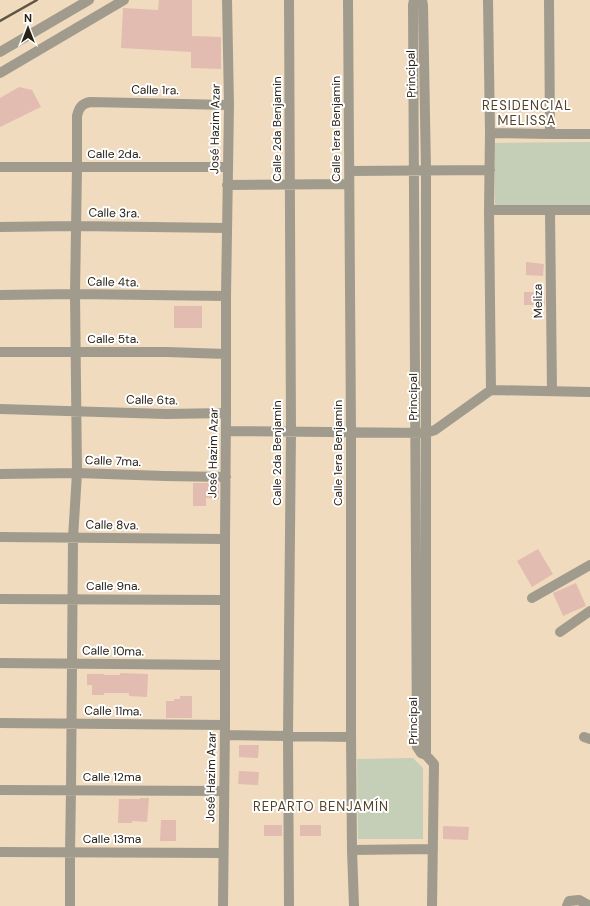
<svg xmlns="http://www.w3.org/2000/svg" width="590" height="906" font-family="'DM Sans',sans-serif">
<rect width="100%" height="100%" fill="#f0dbbe"/>
<path fill="#c5cfb7" d="M590 142V205L495 206 494 143Z
M413 758 423 768V839H358L357 759Z"/>
<path fill="#e2bcb1" d="M159 0H192V36L221 37V69L191 68V52L121 48 123 8 158 10Z
M19 87 32 90 41 107 0 127V98Z
M526 262 544 264 543 276 526 275Z
M524 292H544L545 305H524Z
M174 306H202V328H174Z
M193 483H219V499L206 498V506H193Z
M538 549 553 574 532 587 517 561Z
M576 583 586 606 563 616 553 593Z
M120 673 148 674 147 697 129 696V693H104V695H92V685H87V674H104V675H120Z
M180 696H192V718H166V701H174V699H180Z
M239 745H259L258 758 239 757Z
M239 771 259 772 258 785 238 784Z
M140 798H149L147 822 132 821V823H118L119 799H140Z
M161 820H176V841H160Z
M264 825H282V836H264Z
M300 825H321V836H300Z
M443 826 469 827 468 840 443 839Z"/>
<g fill="none" stroke-linecap="round" stroke-linejoin="round">
<path stroke="#a19b8d" stroke-width="10" d="M348 0 351 432V737L352 850 354 906
M414 0 413 5 417 747 421 753 426 755 434 764 432 906
M422 0 423 5 426 170V755
M488 0 490 133 489 210 491 390
M549 0 550 134
M0 52 89 0
M0 73 124 0
M490 133 550 134H590
M0 167H228
M349 171 490 170
M227 185 349 184
M489 210H590
M550 210 552 391
M0 227 76 226 227 228
M0 295 75 294 226 296
M0 352H167L226 354
M0 409 166 414 226 413
M226 431 426 433 435 430 491 390 590 392
M0 474 77 473 165 476 226 477
M0 537 225 539
M532 598 590 565
M0 599 225 600
M560 632 590 611
M0 663 225 665
M0 723 225 725
M225 735 351 737
M584 737 590 739
M0 790 224 791
M352 850 433 849
M0 852 223 853
M70 906V852L71 790 73 538 77 473 75 294 77 167V116C79 108 81 104 90 102L229 105
M223 906 225 725V539L226 413V296L229 105 227 0
M289 906 288 736 291 432 289 0
M567 906 569 901 579 900 590 906"/>
<path stroke="#605545" stroke-width="2.5" d="M0 21 37 0"/>
</g>
<g text-anchor="middle" dominant-baseline="central" stroke-width="4" stroke-linejoin="round" paint-order="stroke">
<g font-size="12" fill="#2a2217" stroke="#fff">
<text transform="translate(411 74) rotate(-91)">Principal</text>
<text transform="translate(155 90) rotate(1)">Calle 1ra.</text>
<text transform="translate(215 129) rotate(-89)">José Hazim Azar</text>
<text transform="translate(277 129) rotate(-90)">Calle 2da Benjamin</text>
<text transform="translate(336 129) rotate(-90)">Calle 1era Benjamin</text>
<text x="114" y="154">Calle 2da.</text>
<text transform="translate(114 213) rotate(1)">Calle 3ra.</text>
<text transform="translate(113 282) rotate(1)">Calle 4ta.</text>
<text transform="translate(538 301) rotate(-91)">Meliza</text>
<text x="113" y="339">Calle 5ta.</text>
<text transform="translate(413 397) rotate(-90)">Principal</text>
<text transform="translate(152 400) rotate(1)">Calle 6ta.</text>
<text transform="translate(213 453) rotate(-89)">José Hazim Azar</text>
<text transform="translate(277 453) rotate(-90)">Calle 2da Benjamin</text>
<text transform="translate(338 453) rotate(-90)">Calle 1era Benjamin</text>
<text transform="translate(113 461) rotate(2)">Calle 7ma.</text>
<text transform="translate(112 525) rotate(1)">Calle 8va.</text>
<text x="113" y="586">Calle 9na.</text>
<text transform="translate(113 651) rotate(1)">Calle 10ma.</text>
<text transform="translate(113 711) rotate(1)">Calle 11ma.</text>
<text transform="translate(413 721) rotate(-90)">Principal</text>
<text x="112" y="777">Calle 12ma</text>
<text transform="translate(211 777) rotate(-89)">José Hazim Azar</text>
<text x="112" y="839">Calle 13ma</text>
</g>
<g font-size="13" letter-spacing="1" fill="#544329" stroke="#fff">
<text x="527" y="105">RESIDENCIAL<tspan x="527" dy="15">MELISSA</tspan></text>
<text x="321" y="806">REPARTO BENJAMÍN</text>
</g>
</g>
<g transform="translate(28 28)" stroke="#ffffff" stroke-width="3" paint-order="stroke">
<path d="M0-3L7 15L0 10L-7 15Z" fill="#2a2217"/>
<text y="-6" font-size="11" font-weight="bold" text-anchor="middle" fill="#2a2217">N</text>
</g>
</svg>
